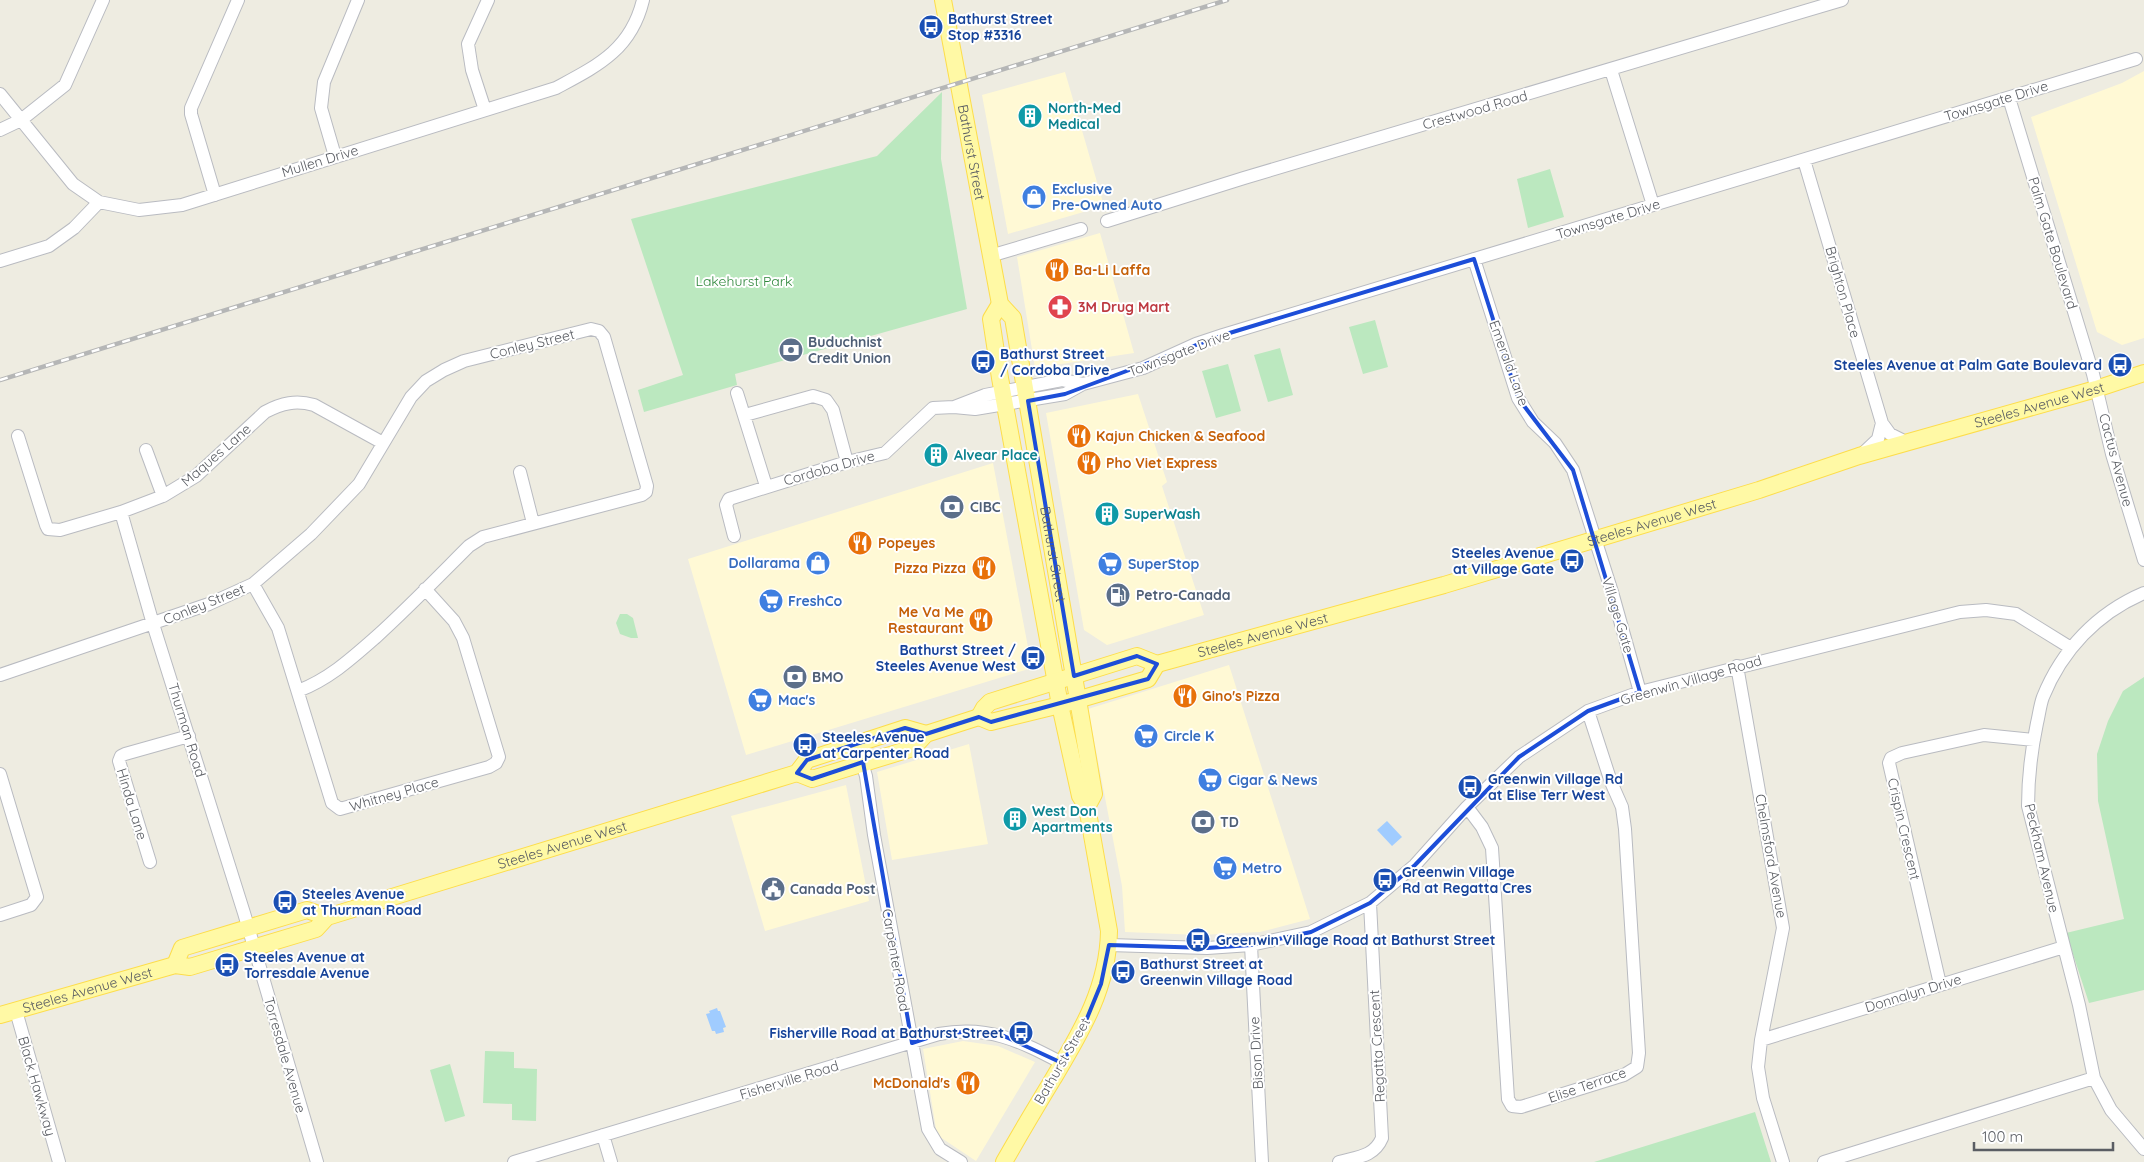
<svg xmlns="http://www.w3.org/2000/svg" width="2144" height="1162" font-family="Quicksand,sans-serif">
<rect width="100%" height="100%" fill="#eeece1"/>
<path fill="#fff9d5" d="M2144 71V338L2122 345 2097 332 2031 117 2122 83Z
M1065 72 1104 206 1008 234 982 95Z
M1100 233 1134 353 1035 368 1017 257Z
M1138 394 1167 482 1162 486 1204 615 1107 645 1084 630 1046 413Z
M993 463 1032 668 746 755 688 559Z
M1229 665 1310 919 1260 932 1200 935 1125 932 1122 886 1088 709Z
M969 744 988 844 892 860 877 772Z
M846 785 869 901 765 931 731 816Z
M963 1041 998 1046 1035 1062 976 1161 937 1135 923 1049Z"/>
<path fill="#bbe8bf" d="M942 92 941 159 967 309 735 374 737 385 644 412 638 390 683 375 631 219 877 156Z
M1550 169 1564 217 1528 228 1517 179Z
M1375 320 1388 367 1363 374 1349 327Z
M1280 348 1293 395 1268 402 1254 355Z
M1228 364 1241 411 1216 418 1202 371Z
M620 614H627L633 618 638 638H631L620 634 616 623Z
M2144 677V990L2089 1003 2066 933 2124 919 2098 801 2097 754 2108 721 2123 691Z
M485 1051 514 1052V1068L537 1069 536 1121 512 1120V1104L483 1103Z
M450 1064 465 1116 445 1122 430 1070Z
M1755 1112 1771 1162H1594Z"/>
<path fill="#a0ccff" d="M1387 821 1402 837 1392 846 1377 830Z
M717 1008 718 1011H720L726 1027 723 1028 724 1032 716 1034 715 1031H712L706 1014 710 1013 709 1011Z"/>
<g fill="none" stroke-linecap="round" stroke-linejoin="round">
<defs>
<path id="minor" d="M1611 70 1653 205
M0 94 73 184 99 202 139 210 182 205 556 88C597 66 631 50 643 0
M2009 98 2093 374 2112 454 2144 560
M485 110 472 70 468 44 488 0
M0 130 21 120 65 85 103 0
M335 156 321 108 324 82 358 0
M1804 160 1882 423 1890 434 1906 442
M215 195 191 114V108L238 0
M1107 221 1244 178 1842 0
M990 256 1081 229
M1474 259 1518 398 1533 422 1555 443 1573 470 1612 592 1640 692
M0 261 49 246 74 228 99 202
M737 393 766 486
M954 407 985 395 1062 380 1083 384
M745 415 813 396 826 400 833 410 847 462
M18 436 46 525 48 529 60 530 121 512 163 496 196 476 265 412C282 403 296 400 314 405L383 443
M146 450 163 496
M1861 455 1878 439 1882 423
M520 472 533 523
M121 512 153 624 244 913 317 1162
M734 536 726 505 729 499 847 462 885 453 933 408 954 407 975 409 1065 394 1083 384 1143 368 1196 344 1223 335 2136 59
M253 584 278 628 332 803 340 809 489 767 496 763 499 757 463 638 454 621 425 589
M2144 593C2097 613 2062 650 2043 697 2040 705 2039 715 2037 723 2031 752 2028 777 2028 806L2079 1005 2094 1078 2111 1110 2144 1149
M1737 666 1783 928 1761 1040 1758 1067 1763 1098 1783 1162
M0 675 209 604 253 584 311 534 359 484 411 397 426 381 444 370 464 361 591 329 599 331 604 337 647 486 646 492 642 495 483 537 469 546C438 577 408 608 376 637 351 659 329 679 298 691
M856 744 866 776 874 835 928 1129 940 1149 961 1162
M0 774 37 897 31 905 0 915
M1467 807 1482 827 1492 848 1508 1099 1512 1106 1521 1107 1624 1075 1637 1067 1639 1053 1625 829 1622 807 1611 782 1588 711
M150 862 119 761 121 756 125 754 189 736
M1109 945 1207 948 1251 945 1311 932 1370 903 1415 865 1467 807 1519 757 1588 711 1640 692 1960 612 1986 610 2016 614 2071 648
M1251 945 1262 1162
M1940 984 1889 763 1891 758 1902 753 1984 735 2034 740
M16 1011 59 1162
M1761 1040 2064 947
M603 1135 611 1162
M514 1162 939 1034C989 1025 1020 1041 1062 1063
M1339 1162C1357 1157 1374 1157 1382 1138L1370 903
M1824 1162 2094 1078"/>
<g id="major">
<path id="s1" d="M943 0 1000 304 1013 318 1094 794 1087 807"/>
<path d="M1000 304 991 319 1000 378 1060 705 1080 796 1087 807 1109 931C1108 988 1081 1032 1053 1079 1036 1107 1020 1134 1004 1162"/>
<path id="s2" d="M979 717 984 708 990 702 1137 656 1157 664 1444 585 1759 490 1859 456 2096 389 2144 373"/>
<path d="M797 773 812 779 913 748 926 734 979 717 991 722 1060 705 1148 679 1157 664"/>
<path d="M175 965 182 948 307 910 327 917"/>
<path id="s3" d="M0 1015 175 965 190 967 316 929 327 917 797 773 807 760 905 728 926 734"/>
</g>
</defs>
<use href="#minor" stroke="#b9bbc1" stroke-width="14"/>
<use href="#major" stroke="#fddd4b" stroke-width="18"/>
<use href="#minor" stroke="#fff" stroke-width="12"/>
<use href="#major" stroke="#fff9a5" stroke-width="16"/>
<defs>
<path id="rail" d="M0 380 1227 0"/>
</defs>
<use href="#rail" stroke="#b5b6b6" stroke-width="4.5"/>
<use href="#rail" stroke="#fff" stroke-width="2.5" stroke-dasharray="8" stroke-linecap="butt"/>
</g>
<path fill="none" stroke="#1d4ed8" stroke-width="4" stroke-linejoin="round" d="M1474 259 1518 398 1573 470 1640 692 1588 711 1519 757 1415 865 1370 903 1311 932 1251 945 1207 948 1109 945 1101 984 1083 1028 1062 1063 1004 1036 975 1031 939 1034 912 1043 863 762 812 779 797 773 807 760 905 728 926 734 979 717 991 722 1148 679 1157 664 1137 656 1074 676 1028 401 1065 394 1223 335Z"/>
<defs>
<symbol id="bus-disc" viewBox="-11 -11 22 22"><circle r="9.5" fill="#1a4fb4" stroke="#fff"/><path d="M-5-6H5V4H4V6H2V4H-2V6H-4V4H-5ZM-3.5-4V0h7V-4ZM-3.5 1.2v1.5H-2V1.2ZM2 1.2v1.5H3.5V1.2Z" fill="#fff"/></symbol>
<symbol id="building-disc" viewBox="-11 -11 22 22"><circle r="9.5" fill="#0f9aa8" stroke="#fff"/><path d="M-4-6H4V6H1V3H-1V6H-4ZM-2.5-4.3h1.7v1.8h-1.7ZM.8-4.3h1.7v1.8H.8ZM-2.5-1h1.7V.8h-1.7ZM.8-1h1.7V.8H.8Z" fill="#fff"/></symbol>
<symbol id="shop-disc" viewBox="-11 -11 22 22"><circle r="9.5" fill="#3f7fe0" stroke="#fff"/><path d="M-5-2.5h2.3a2.7 3.5 0 0 1 5.4 0H5L5.5 6h-11ZM-1.5-2.5h3a1.5 2.3 0 0 0-3 0Z" fill="#fff"/></symbol>
<symbol id="restaurant-disc" viewBox="-11 -11 22 22"><circle r="9.5" fill="#e8710a" stroke="#fff"/><path d="M-5-6h1v4h1v-4h1v4h1v-4h1v5L-1.5 .5V6h-2V.5L-5-1ZM5-6V6H3V1.5H1.5Q1.5-4 5-6Z" fill="#fff"/></symbol>
<symbol id="pharmacy-disc" viewBox="-11 -11 22 22"><circle r="9.5" fill="#e0444e" stroke="#fff"/><path d="M-2-6h4v4h4v4h-4v4h-4v-4h-4v-4h4Z" fill="#fff"/></symbol>
<symbol id="bank-disc" viewBox="-11 -11 22 22"><circle r="9.5" fill="#5c6f8a" stroke="#fff"/><path d="M-6-4H6V4H-6ZM0-2.3a2.3 2.3 0 1 0 0 4.6a2.3 2.3 0 1 0 0-4.6Z" fill="#fff"/></symbol>
<symbol id="supermarket-disc" viewBox="-11 -11 22 22"><circle r="9.5" fill="#3f7fe0" stroke="#fff"/><path d="M-6-5.5h2.5l.6 2H6L4.5 2H-2.5L-4.4-4H-6ZM-1.5 3.2a1.3 1.3 0 1 0 .1 0ZM3 3.2a1.3 1.3 0 1 0 .1 0Z" fill="#fff"/></symbol>
<symbol id="fuel-disc" viewBox="-11 -11 22 22"><circle r="9.5" fill="#5c6f8a" stroke="#fff"/><path d="M-5.5-6h7V0h2V4h1.3V-2.5L3-4.5l.8-.8L6-3V5H2.5V1h-1V6h-7ZM-4.2-4.7v3.2H.2V-4.7Z" fill="#fff"/></symbol>
<symbol id="civic-disc" viewBox="-11 -11 22 22"><circle r="9.5" fill="#5c6f8a" stroke="#fff"/><path d="M-.6-6.5H3V-4.5H.6V-3L4-1V1h2V6H-6V1h2V-1L-.6-3ZM-1.2 2.5V6h2.4V2.5Z" fill="#fff"/></symbol>
</defs>
<g fill-rule="evenodd">
<use href="#bus-disc" x="917" y="13" width="28" height="28"/>
<use href="#building-disc" x="1016" y="102" width="28" height="28"/>
<use href="#shop-disc" x="1020" y="183" width="28" height="28"/>
<use href="#restaurant-disc" x="1043" y="256" width="28" height="28"/>
<use href="#pharmacy-disc" x="1046" y="293" width="28" height="28"/>
<use href="#bank-disc" x="777" y="336" width="28" height="28"/>
<use href="#bus-disc" x="969" y="348" width="28" height="28"/>
<use href="#bus-disc" x="2106" y="351" width="28" height="28"/>
<use href="#restaurant-disc" x="1065" y="422" width="28" height="28"/>
<use href="#building-disc" x="922" y="441" width="28" height="28"/>
<use href="#restaurant-disc" x="1075" y="449" width="28" height="28"/>
<use href="#bank-disc" x="938" y="493" width="28" height="28"/>
<use href="#building-disc" x="1093" y="500" width="28" height="28"/>
<use href="#restaurant-disc" x="846" y="529" width="28" height="28"/>
<use href="#bus-disc" x="1558" y="547" width="28" height="28"/>
<use href="#shop-disc" x="804" y="549" width="28" height="28"/>
<use href="#supermarket-disc" x="1096" y="550" width="28" height="28"/>
<use href="#restaurant-disc" x="970" y="554" width="28" height="28"/>
<use href="#fuel-disc" x="1104" y="581" width="28" height="28"/>
<use href="#supermarket-disc" x="757" y="587" width="28" height="28"/>
<use href="#restaurant-disc" x="967" y="606" width="28" height="28"/>
<use href="#bus-disc" x="1019" y="644" width="28" height="28"/>
<use href="#bank-disc" x="781" y="663" width="28" height="28"/>
<use href="#restaurant-disc" x="1171" y="682" width="28" height="28"/>
<use href="#supermarket-disc" x="746" y="686" width="28" height="28"/>
<use href="#supermarket-disc" x="1132" y="722" width="28" height="28"/>
<use href="#bus-disc" x="791" y="731" width="28" height="28"/>
<use href="#supermarket-disc" x="1196" y="766" width="28" height="28"/>
<use href="#bus-disc" x="1456" y="773" width="28" height="28"/>
<use href="#building-disc" x="1001" y="805" width="28" height="28"/>
<use href="#bank-disc" x="1189" y="808" width="28" height="28"/>
<use href="#supermarket-disc" x="1211" y="854" width="28" height="28"/>
<use href="#bus-disc" x="1371" y="866" width="28" height="28"/>
<use href="#civic-disc" x="759" y="875" width="28" height="28"/>
<use href="#bus-disc" x="271" y="888" width="28" height="28"/>
<use href="#bus-disc" x="1184" y="926" width="28" height="28"/>
<use href="#bus-disc" x="213" y="951" width="28" height="28"/>
<use href="#bus-disc" x="1109" y="958" width="28" height="28"/>
<use href="#bus-disc" x="1007" y="1019" width="28" height="28"/>
<use href="#restaurant-disc" x="954" y="1069" width="28" height="28"/>
</g>
<g text-anchor="middle" dominant-baseline="central" stroke-width="4" stroke-linejoin="round" paint-order="stroke">
<g font-size="14" font-weight="bold" fill="#164399" stroke="#fff" text-anchor="start">
<text x="948" y="19">Bathurst Street<tspan x="948" dy="16">Stop #3316</tspan></text>
<text x="1000" y="354">Bathurst Street<tspan x="1000" dy="16">/ Cordoba Drive</tspan></text>
<text x="2102" y="365" text-anchor="end">Steeles Avenue at Palm Gate Boulevard</text>
<text x="1554" y="553" text-anchor="end">Steeles Avenue<tspan x="1554" dy="16">at Village Gate</tspan></text>
<text x="1016" y="650" text-anchor="end">Bathurst Street /<tspan x="1016" dy="16">Steeles Avenue West</tspan></text>
<text x="822" y="737">Steeles Avenue<tspan x="822" dy="16">at Carpenter Road</tspan></text>
<text x="1488" y="779">Greenwin Village Rd<tspan x="1488" dy="16">at Elise Terr West</tspan></text>
<text x="1402" y="872">Greenwin Village<tspan x="1402" dy="16">Rd at Regatta Cres</tspan></text>
<text x="302" y="894">Steeles Avenue<tspan x="302" dy="16">at Thurman Road</tspan></text>
<text x="1216" y="940">Greenwin Village Road at Bathurst Street</text>
<text x="244" y="957">Steeles Avenue at<tspan x="244" dy="16">Torresdale Avenue</tspan></text>
<text x="1140" y="964">Bathurst Street at<tspan x="1140" dy="16">Greenwin Village Road</tspan></text>
<text x="1004" y="1033" text-anchor="end">Fisherville Road at Bathurst Street</text>
</g>
<g font-size="14" fill="#5a5d63" stroke="#fff">
<text transform="translate(1996 101) rotate(-17)">Townsgate Drive</text>
<text transform="translate(1475 110) rotate(-16)">Crestwood Road</text>
<text stroke="none"><textPath href="#s1" startOffset="155">Bathurst Street</textPath></text>
<text transform="translate(320 161) rotate(-17)">Mullen Drive</text>
<text transform="translate(1608 219) rotate(-17)">Townsgate Drive</text>
<text transform="translate(2053 243) rotate(73)">Palm Gate Boulevard</text>
<text transform="translate(1843 292) rotate(74)">Brighton Place</text>
<text transform="translate(532 344) rotate(-14)">Conley Street</text>
<text transform="translate(1179 353) rotate(-21)">Townsgate Drive</text>
<text transform="translate(1509 363) rotate(70)">Emerald Lane</text>
<text stroke="none"><textPath href="#s2" startOffset="1114">Steeles Avenue West</textPath></text>
<text transform="translate(216 455) rotate(-41)">Maques Lane</text>
<text transform="translate(2116 460) rotate(75)">Cactus Avenue</text>
<text transform="translate(829 468) rotate(-16)">Cordoba Drive</text>
<text stroke="none"><textPath href="#s2" startOffset="709">Steeles Avenue West</textPath></text>
<text stroke="none"><textPath href="#s1" startOffset="568">Bathurst Street</textPath></text>
<text transform="translate(204 604) rotate(-22)">Conley Street</text>
<text transform="translate(1618 615) rotate(73)">Village Gate</text>
<text stroke="none"><textPath href="#s2" startOffset="304">Steeles Avenue West</textPath></text>
<text transform="translate(1691 680) rotate(-16)">Greenwin Village Road</text>
<text transform="translate(187 730) rotate(73)">Thurman Road</text>
<text transform="translate(394 794) rotate(-16)">Whitney Place</text>
<text transform="translate(132 804) rotate(73)">Hinda Lane</text>
<text transform="translate(1904 829) rotate(77)">Crispin Crescent</text>
<text stroke="none"><textPath href="#s3" startOffset="591">Steeles Avenue West</textPath></text>
<text transform="translate(1771 856) rotate(80)">Chelmsford Avenue</text>
<text transform="translate(2042 858) rotate(77)">Peckham Avenue</text>
<text transform="translate(896 960) rotate(80)">Carpenter Road</text>
<text stroke="none"><textPath href="#s3" startOffset="91">Steeles Avenue West</textPath></text>
<text transform="translate(1913 993) rotate(-17)">Donnalyn Drive</text>
<text transform="translate(1377 1046) rotate(-93)">Regatta Crescent</text>
<text transform="translate(1256 1053) rotate(-93)">Bison Drive</text>
<text transform="translate(285 1055) rotate(74)">Torresdale Avenue</text>
<text transform="translate(1062 1061) rotate(-60)">Bathurst Street</text>
<text transform="translate(789 1080) rotate(-17)">Fisherville Road</text>
<text transform="translate(1587 1085) rotate(-19)">Elise Terrace</text>
<text transform="translate(37 1086) rotate(74)">Black Hawkway</text>
</g>
<g font-size="14" font-weight="bold" fill="#0d838f" stroke="#fff" text-anchor="start">
<text x="1048" y="108">North-Med<tspan x="1048" dy="16">Medical</tspan></text>
<text x="954" y="455">Alvear Place</text>
<text x="1124" y="514">SuperWash</text>
<text x="1032" y="811">West Don<tspan x="1032" dy="16">Apartments</tspan></text>
</g>
<g font-size="14" font-weight="bold" fill="#366cbe" stroke="#fff" text-anchor="start">
<text x="1052" y="189">Exclusive<tspan x="1052" dy="16">Pre-Owned Auto</tspan></text>
<text x="800" y="563" text-anchor="end">Dollarama</text>
<text x="1128" y="564">SuperStop</text>
<text x="788" y="601">FreshCo</text>
<text x="778" y="700">Mac's</text>
<text x="1164" y="736">Circle K</text>
<text x="1228" y="780">Cigar &amp; News</text>
<text x="1242" y="868">Metro</text>
</g>
<g font-size="14" font-weight="bold" fill="#c56008" stroke="#fff" text-anchor="start">
<text x="1074" y="270">Ba-Li Laffa</text>
<text x="1096" y="436">Kajun Chicken &amp; Seafood</text>
<text x="1106" y="463">Pho Viet Express</text>
<text x="878" y="543">Popeyes</text>
<text x="966" y="568" text-anchor="end">Pizza Pizza</text>
<text x="964" y="612" text-anchor="end">Me Va Me<tspan x="964" dy="16">Restaurant</tspan></text>
<text x="1202" y="696">Gino's Pizza</text>
<text x="950" y="1083" text-anchor="end">McDonald's</text>
</g>
<g font-size="14" fill="#2e873b" stroke="#fff">
<text x="744" y="281">Lakehurst Park</text>
</g>
<g font-size="14" font-weight="bold" fill="#be3a42" stroke="#fff" text-anchor="start">
<text x="1078" y="307">3M Drug Mart</text>
</g>
<g font-size="14" font-weight="bold" fill="#4e5e75" stroke="#fff" text-anchor="start">
<text x="808" y="342">Buduchnist<tspan x="808" dy="16">Credit Union</tspan></text>
<text x="970" y="507">CIBC</text>
<text x="1136" y="595">Petro-Canada</text>
<text x="812" y="677">BMO</text>
<text x="1220" y="822">TD</text>
<text x="790" y="889">Canada Post</text>
</g>
</g>
<path d="M1974 1142v8h139v-8" fill="none" stroke="#5a5d63" stroke-width="2.5"/>
<text x="1982" y="1142" font-size="15" fill="#5a5d63" stroke="#ffffff" stroke-width="4" paint-order="stroke">100 m</text>
</svg>
